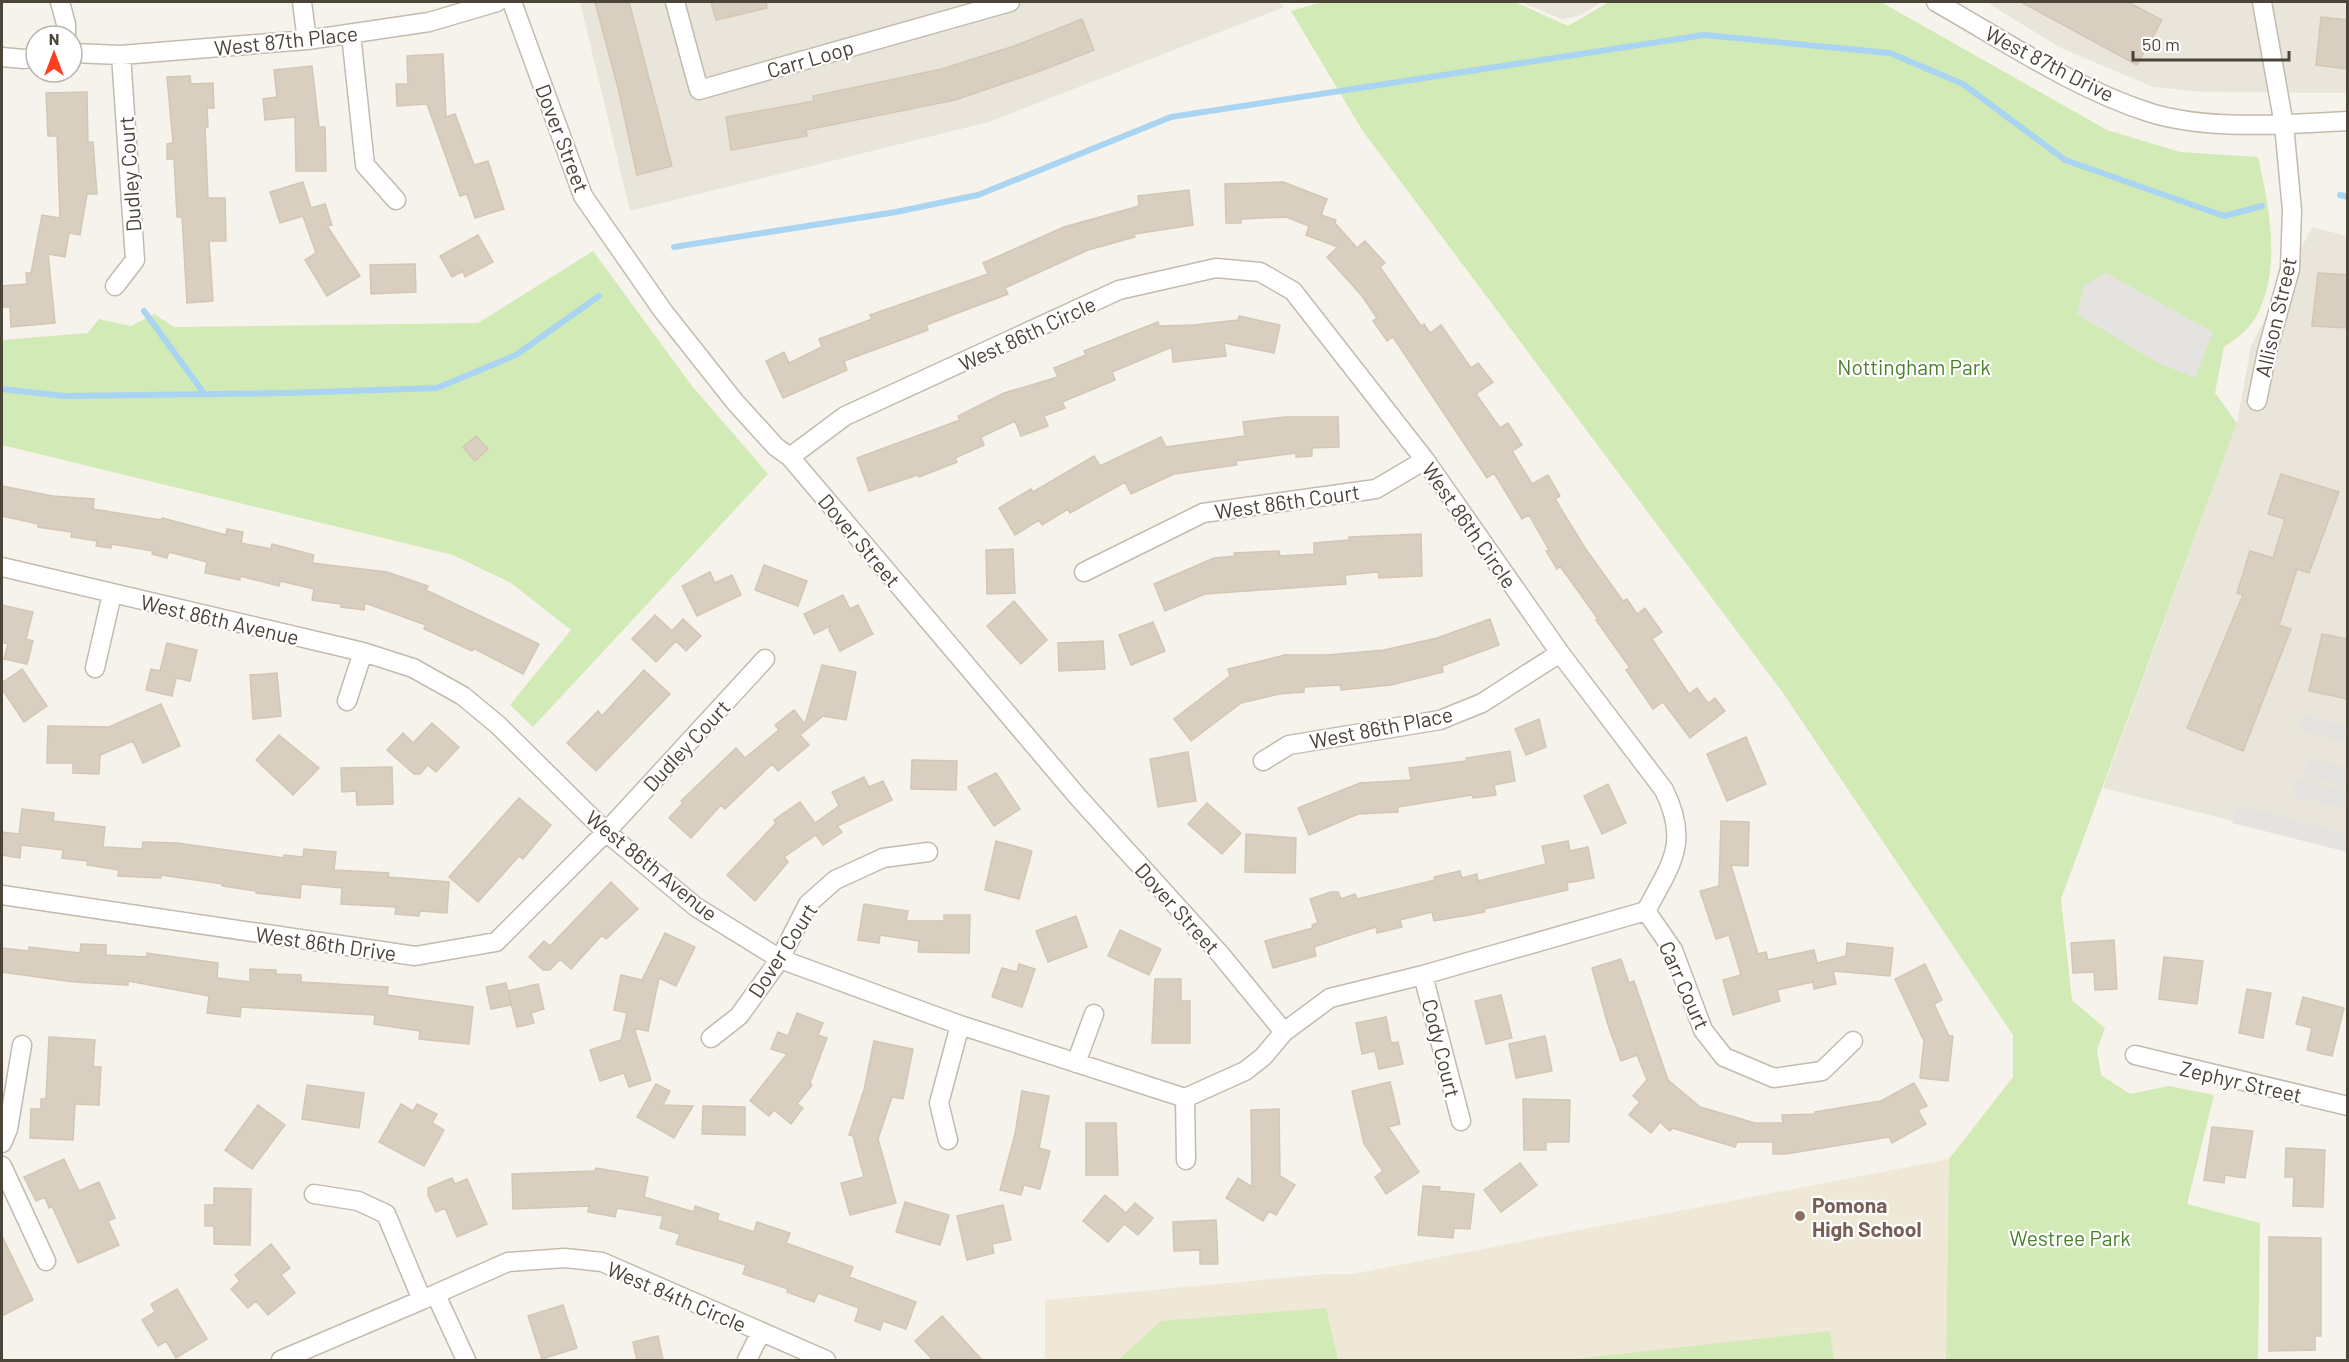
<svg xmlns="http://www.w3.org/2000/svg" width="2349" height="1362" font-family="Barlow,sans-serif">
<rect width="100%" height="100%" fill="#f6f3ec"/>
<path fill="#eae5da" d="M580 2H1279L1284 7 989 122 630 211Z
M1521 2H1602L1579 16 1562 19Z
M1986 2H2347V93L2204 92 2153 87 2061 48Z
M2312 227 2347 236V850L2103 788 2237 423 2251 346Z"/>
<path fill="#efe8d6" d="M1949 1159 1946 1360H1045V1300L1326 1274H1352Z"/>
<path fill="#d2eab5" d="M1322 2H1515L1568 26 1609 2H1881L2107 130 2180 152 2258 157C2269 206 2282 268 2257 315 2250 329 2236 339 2224 347L2215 393 2237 423 2061 899 2072 1000 2105 1028 2097 1050 2101 1075 2130 1094 2169 1086 2214 1095 2187 1204 2260 1223 2258 1360H1946L1949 1159 2013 1077V1035L1783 693 1362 130 1291 11Z
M593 251 692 386 768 474 533 727 510 705 571 630 511 583 453 555 2 445V340L88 333 99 319 131 326 154 314 174 327 478 323Z
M1326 1308 1338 1360H1118L1161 1321Z
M1830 1331 1834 1360H1565Z"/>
<path fill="#e5e3e0" d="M2106 273 2213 332 2195 378 2156 362 2077 314 2084 285Z
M2302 715 2347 726V743L2298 730Z
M2308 758 2347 767V787L2303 776Z
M2296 779 2347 791V809L2292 796Z
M2237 805 2347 834V852L2232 823Z"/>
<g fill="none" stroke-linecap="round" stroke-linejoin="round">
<path stroke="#a9d4f2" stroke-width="6" d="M2340 195 2348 197
M674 247 896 212 978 195 1171 117 1704 35 1890 53 1963 84 2065 160 2224 216 2262 206
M144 311 203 392
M2 389 64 396 288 393 437 388 516 355 599 296"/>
</g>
<path fill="#d8cfc1" stroke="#d3c7b4" stroke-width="1.5" d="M595 2H629L672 166 637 175 618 88Z
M711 2H766L767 8 716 20Z
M2021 2H2128L2162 20 2137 65Z
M2321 17 2348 20V69L2316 65Z
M1082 19 1094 50 1040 71 955 100 806 130 807 136 731 150 726 117 814 101 813 96 942 69 1014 46Z
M443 54 446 117 455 114 474 165 488 161 504 209 475 218 467 194 460 196 427 104 397 106 396 84H408L407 56Z
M312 66 319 127H325L326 171H296L295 117 265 120 263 99 277 97 274 70Z
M190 76 191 84 213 83 214 108H207L208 127H205L208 198H225L226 241H209L213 301 187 303 182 217H177L174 159H167V144L173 143 167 77Z
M87 92 88 142H93L97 194H87L80 235 69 233 65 257 48 254 55 323 11 327 10 307H3L2 286 27 284 26 273H31L42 215 60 218 57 136H48L46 93Z
M303 182 311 208 325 204 332 225 327 226 360 276 327 296 305 260 316 253 303 216 280 223 270 192Z
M1283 182 1327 199 1321 215 1336 220 1335 223 1357 248 1365 241 1385 263 1380 267 1421 326 1424 324 1430 333 1441 325 1471 368 1478 363 1493 382 1476 394 1500 428 1508 423 1522 445 1512 451 1532 484 1548 475 1560 496 1555 499 1585 548 1623 601 1627 599 1637 614 1645 608 1662 632 1652 639 1689 694 1697 688 1708 703 1715 698 1725 711 1690 738 1663 702 1653 709 1626 670 1630 668 1596 620 1598 619 1560 566 1557 569 1546 551 1549 550 1529 515 1522 519 1494 473 1487 478 1393 337 1387 341 1373 321 1377 318 1362 296 1327 257 1338 247 1306 235 1309 226 1286 217 1241 219V223H1226L1225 184Z
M1189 190 1193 225 1134 234 1135 237 1088 250 1005 288 1008 294 926 325 928 330 844 361 847 370 783 398 766 361 784 352 789 363 822 347 819 339 872 319 870 315 988 274 983 263 1064 227 1139 206 1138 196Z
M478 235 493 262 465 277 463 271 452 277 440 256Z
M415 264 416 292 371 294 370 265Z
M2318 273 2348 275V328L2312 326Z
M1239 316 1280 325 1274 353 1224 343 1226 356 1173 362 1172 347 1112 372 1115 380 1062 402 1065 408 1044 416 1048 426 1021 436 1015 421 981 437 984 445 955 458 957 462 919 477 918 475 869 491 857 458 960 420 958 416 1004 393 1058 377 1054 368 1086 355 1084 351 1158 322 1159 326 1193 325 1238 320Z
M1285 417H1338L1339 447 1312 448V456L1296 457V453L1236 461 1237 465 1174 474 1131 494 1125 482 1070 513 1068 509 1042 525 1039 520 1015 535 999 508 1031 489 1033 492 1094 456 1100 466 1161 437 1166 447 1245 436 1243 422Z
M476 436 488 449 475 461 463 447Z
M2281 474 2339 492 2309 573 2297 569 2279 625 2291 629 2243 751 2187 728 2243 595 2237 593 2250 551 2273 558 2285 519 2268 514Z
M2 486 53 496 94 499 93 509 161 520 162 518 226 535 227 529 243 532 241 543 271 549 272 544 314 555 312 563 387 572 428 586 426 590 539 644 523 674 473 648 472 651 424 629 426 625 365 603 364 610 341 607V604L312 600 314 589 280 581 279 586 240 576V580L205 573 207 562 169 552 167 558 152 554 153 551 112 544 111 548 96 546 97 541 71 537 72 532 38 527V524L2 516Z
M1421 534 1422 576 1379 578 1378 572 1345 575 1346 584 1205 594 1165 611 1154 584 1214 558 1235 556 1234 553 1279 551 1280 556 1314 554V543L1349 540V537Z
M1013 549 1015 593 987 594 986 550Z
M764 565 807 581 798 606 755 590Z
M710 572 715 583 732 575 741 595 697 616 682 586Z
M843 595 850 609 858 605 873 634 840 651 829 630 830 626 814 634 804 614Z
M1014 601 1047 640 1021 664 987 626Z
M2 605 33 612 26 639 33 641 27 664 4 659 8 644 2 642Z
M655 615 672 631 683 619 701 636 686 651 676 641 656 662 632 639Z
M1490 619 1499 645 1442 666 1443 672 1391 685 1341 690 1340 685 1304 687V692L1279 694 1241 703 1191 741 1174 719 1230 676 1228 669 1285 655H1327L1384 650 1437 638Z
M1153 622 1165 651 1131 665 1119 635Z
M2322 634 2348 639V699L2309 691Z
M1103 641 1105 669 1059 671 1058 643Z
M167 643 197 650 190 681 176 678 172 696 146 690 151 669 160 671Z
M822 665 856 672 846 720 823 716 800 735 809 745 778 771 772 764 725 809 721 805 691 838 669 818 683 803 681 801 736 748 745 758 779 730 775 725 794 710 805 724Z
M22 669 47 706 24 722 2 689V683Z
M644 670 670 694 596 771 567 743 598 711 602 716Z
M277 673 281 716 253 719 250 675Z
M161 704 180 746 143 763 133 741 100 755 99 774 73 773V763H47L48 726 109 727Z
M1539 719 1546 747 1526 755 1515 729Z
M432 723 459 747 436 772 428 765 420 774H414L387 750 403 733 413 743Z
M279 735 319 768 293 795 256 760Z
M1746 737 1766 784 1727 801 1707 754Z
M1510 751 1515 781 1494 785 1496 795 1473 798 1472 795 1398 807V812L1358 814 1309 835 1298 808 1360 783 1411 780 1409 768 1467 761 1466 758Z
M1188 752 1196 801 1158 807 1150 759Z
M912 760 957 761 956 790 911 789Z
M392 767 393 804 357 805 356 791 342 792 341 768Z
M996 773 1020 809 994 826 968 787Z
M864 777 869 787 883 781 892 800 837 826 842 832 823 845 816 835 784 857 788 862 755 901 727 875 776 823 774 820 800 802 815 823 839 806 832 792Z
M1608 784 1626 823 1602 834 1584 796Z
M519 798 551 825 523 859 519 856 478 902 449 877Z
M1207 803 1241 833 1222 854 1188 824Z
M22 809 54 813 53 821 105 827 103 847 142 849 143 842 177 843 284 858V855L303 857 304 849 336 852 334 870 389 873 388 877 449 882 447 913 420 911 419 916 395 914 396 907 341 904 342 888 301 884 300 898 256 893V891L222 886 223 884 161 875V878L118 876 119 870 87 865 88 861 62 858 63 850 21 845 20 858 2 855V832L19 834Z
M1721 821 1749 822 1748 866 1731 865 1758 954 1766 952 1768 960 1814 950 1817 963 1846 956 1847 943 1893 948 1890 976 1833 971 1836 984 1814 989 1813 982 1777 990 1780 1001 1733 1015 1723 980 1741 975 1729 935 1716 939 1700 891 1719 886Z
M1246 834 1296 838 1295 873 1245 872Z
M996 841 1032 851 1019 899 985 890Z
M1568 841 1570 851 1588 847 1594 878 1567 883 1568 890 1484 909 1485 912 1469 915 1434 921 1432 912 1400 920 1402 927 1377 933 1376 927 1353 934 1314 947 1316 956 1273 968 1265 941 1313 928 1312 925 1318 923 1310 899 1331 892H1338L1341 899 1355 894 1357 899 1435 880 1434 877 1460 871 1462 878 1477 874 1478 881 1546 864 1542 846Z
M611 882 638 909 606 939 602 935 571 969 560 959 550 970H543L529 957 544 941 550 946Z
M864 904 908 911 906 921H944V915H970L969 953 918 952 919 941 880 935 879 943 858 940Z
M1076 916 1087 947 1048 962 1036 931Z
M1120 930 1161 949 1149 975 1108 956Z
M665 933 695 947 676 986 659 978 648 1031 634 1028 651 1080 629 1087 624 1073 600 1081 590 1050 621 1040 627 1013 614 1010 621 975 642 980Z
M2114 940 2117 989 2095 990 2094 972 2073 973 2071 943Z
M81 944 106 945V955L147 957V953L218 963 217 978 250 982V969L276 970V974L301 975V982L388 987 387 995 473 1007 469 1044 419 1039 420 1031 374 1024 375 1015 241 1007 240 1017 207 1013 209 996 128 981V985L74 982 2 972V948L29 951V947L80 953Z
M2164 957 2203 961 2197 1004 2159 999Z
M1621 959 1629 983 1634 981 1668 1080 1700 1107 1755 1123H1783L1782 1115 1815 1114V1112L1881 1101 1914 1083 1927 1106 1918 1110 1926 1124 1892 1143 1889 1137 1786 1154H1773V1142H1737L1735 1147 1672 1128 1670 1131 1660 1122 1651 1133 1629 1115 1640 1102 1633 1096 1647 1080 1637 1055 1621 1061 1608 1025 1592 968Z
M1019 964 1035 969 1022 1007 992 997 1002 968 1017 972Z
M1925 964 1942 1000 1934 1004 1949 1036H1953L1948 1081 1920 1078 1924 1041 1895 979Z
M1155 979H1181V1001H1190V1043H1152Z
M506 983 511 1005 491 1009 486 987Z
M538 984 544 1009 531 1013 534 1023 517 1027 508 991Z
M2247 989 2271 993 2263 1038 2239 1033Z
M1501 995 1512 1038 1486 1044 1475 1001Z
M2303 997 2344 1008 2332 1056 2307 1050 2312 1028 2296 1024Z
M797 1013 823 1023 818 1035 827 1038 810 1083 812 1085 797 1104 803 1108 791 1124 774 1110 769 1116 750 1101 787 1054 771 1049 778 1032 788 1036Z
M1386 1017 1391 1043 1398 1042 1403 1064 1379 1069 1375 1051 1362 1054 1356 1023Z
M1545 1036 1552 1071 1516 1078 1509 1044Z
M49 1037 95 1040 93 1067H101L99 1105 75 1104 73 1140 30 1138 31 1109H41V1099H46Z
M874 1041 913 1049 903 1099 892 1097 878 1139 896 1203 850 1215 841 1183 864 1177 853 1136 849 1135 864 1090Z
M1390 1082 1400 1124 1388 1127 1419 1172 1386 1194 1375 1177 1383 1171 1364 1144 1352 1091Z
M656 1084 670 1091 663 1105 693 1106 674 1138 637 1117Z
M307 1085 364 1093 359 1128 302 1119Z
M1022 1091 1049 1096 1039 1148 1050 1151 1040 1189 1024 1185 1021 1195 1000 1190 1015 1134Z
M1523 1099 1570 1100 1569 1142H1546V1150H1524Z
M401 1104 413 1111 417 1104 437 1114 432 1123 444 1130 424 1166 379 1142Z
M258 1105 285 1125 252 1169 225 1150Z
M703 1106 745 1107V1135L702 1134Z
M1279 1109 1280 1176 1295 1185 1276 1215 1269 1211 1263 1221 1226 1198 1238 1178 1252 1187 1251 1110Z
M1086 1123H1116L1118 1175H1086Z
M2212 1127 2253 1131 2245 1178 2225 1175 2224 1183 2204 1180Z
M2286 1148 2325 1150 2323 1207 2293 1206 2294 1177H2285Z
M64 1159 79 1191 99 1182 115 1218 108 1221 119 1245 78 1263 52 1206 49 1208 45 1197 36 1201 24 1177Z
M1520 1163 1537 1185 1501 1212 1484 1190Z
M596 1168 648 1177 644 1197 694 1212 695 1206 719 1214 717 1220 754 1232 757 1222 790 1233 786 1243 853 1267 849 1277 916 1302 906 1329 883 1321 880 1330 855 1321 859 1308 818 1293 814 1302 787 1292 788 1289 743 1274 746 1265 676 1244 680 1234 660 1228 663 1216 617 1208 615 1217 588 1212 589 1206 513 1209 512 1174 595 1171Z
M452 1178 455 1184 467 1179 487 1224 457 1237 445 1208 436 1212 428 1195V1188Z
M1423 1186 1440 1187 1439 1191 1474 1194 1470 1229 1454 1228 1453 1238 1418 1235Z
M214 1188 251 1189 250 1245 214 1244V1226H205V1205H214Z
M1105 1195 1126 1213 1135 1203 1153 1218 1138 1235 1124 1224 1108 1242 1083 1221Z
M905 1202 949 1215 940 1245 896 1232Z
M1003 1205 1011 1240 992 1244 994 1253 967 1260 957 1216Z
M1216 1220 1218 1264H1200V1250L1174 1251 1173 1222Z
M2 1236 33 1300 2 1316Z
M2269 1237 2321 1238V1336H2315V1350L2269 1351Z
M271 1244 290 1268 281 1275 295 1293 268 1315 256 1301 248 1308 231 1289 240 1281 235 1275Z
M177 1289 207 1339 176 1358 166 1341 158 1346 142 1320 155 1312 151 1304Z
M563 1305 577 1348 542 1359 528 1316Z
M942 1316 982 1360H933L915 1341Z
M658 1336 663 1360H637L633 1342Z"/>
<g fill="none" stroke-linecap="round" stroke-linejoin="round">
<defs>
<path id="street" d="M60 2 66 24V36
M302 2 307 40
M512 2 583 196 663 311 735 402 776 447 790 457 1078 797 1220 954 1284 1032
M675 2 699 90 1010 2
M1936 2C2005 41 2075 89 2151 113 2211 131 2286 124 2348 121
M351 34 365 165 396 200
M72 53 121 55 307 40 429 22 497 2
M2 57 24 59 36 57
M115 286 135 260 121 55
M2257 401 2267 352 2290 269 2292 210 2284 125 2262 2
M2 567 363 652 413 668 463 696 498 725 606 832 696 907 780 959 960 1025 1185 1098 1245 1071 1263 1057 1284 1032 1330 998 1423 975 1646 911C1671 864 1690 843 1664 790L1560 653 1425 460 1293 291 1260 272 1216 268 1119 290 845 416 790 457
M1084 572 1203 513 1376 489 1425 460
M95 668 112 594
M347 701 363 652
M1263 761 1289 745 1440 720 1482 703 1560 653
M2 895 415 956 496 942 606 832 765 659
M1646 911 1673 950 1703 1030 1724 1057 1774 1078 1822 1071 1853 1041
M1423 975 1461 1121
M711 1038 739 1016 780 959 808 904 835 880 883 858 928 852
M2135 1055 2348 1106
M1076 1063 1094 1014
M1185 1098 1186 1160
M948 1140 939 1103 960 1025
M2 1143 8 1129 22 1045
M2 1166 46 1261
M314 1194 358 1201 386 1214 422 1300 508 1262 565 1258 602 1262 826 1360
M436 1295 466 1360
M281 1360 422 1300
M747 1360 761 1332"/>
</defs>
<use href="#street" stroke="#c2bbae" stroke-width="21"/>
<use href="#street" stroke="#fff" stroke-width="18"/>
</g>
<circle fill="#8d6e63" stroke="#fff" stroke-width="2" cx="1800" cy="1216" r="6"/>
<g text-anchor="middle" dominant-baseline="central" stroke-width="4.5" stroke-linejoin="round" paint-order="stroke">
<g font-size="21" fill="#4b4439" stroke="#fff">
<text transform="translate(286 40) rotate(-6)">West 87th Place</text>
<text transform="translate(810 58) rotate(-16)">Carr Loop</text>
<text transform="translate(2050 63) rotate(27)">West 87th Drive</text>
<text transform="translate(563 138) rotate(69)">Dover Street</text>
<text transform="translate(129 174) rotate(-94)">Dudley Court</text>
<text transform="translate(2275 317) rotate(-77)">Allison Street</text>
<text transform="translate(1027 333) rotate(-25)">West 86th Circle</text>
<text transform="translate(1287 501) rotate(-8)">West 86th Court</text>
<text transform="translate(1470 525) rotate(55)">West 86th Circle</text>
<text transform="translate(860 540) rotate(50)">Dover Street</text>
<text transform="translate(220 619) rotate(13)">West 86th Avenue</text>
<text transform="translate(1381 727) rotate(-11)">West 86th Place</text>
<text transform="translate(686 745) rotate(-47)">Dudley Court</text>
<text transform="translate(652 865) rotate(39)">West 86th Avenue</text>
<text transform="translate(1178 908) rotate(48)">Dover Street</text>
<text transform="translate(326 943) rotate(8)">West 86th Drive</text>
<text transform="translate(782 950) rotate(-57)">Dover Court</text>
<text transform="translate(1685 985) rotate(66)">Carr Court</text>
<text transform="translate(1442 1048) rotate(76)">Cody Court</text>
<text transform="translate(2241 1081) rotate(13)">Zephyr Street</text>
<text transform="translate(677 1296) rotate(23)">West 84th Circle</text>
</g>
<g font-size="21" fill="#4a7f2a" stroke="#fff">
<text x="1914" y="366">Nottingham Park</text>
<text x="2070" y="1237">Westree Park</text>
</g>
<g font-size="21" font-weight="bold" fill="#785e54" stroke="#fff" text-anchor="start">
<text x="1812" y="1204">Pomona<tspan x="1812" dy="24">High School</tspan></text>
</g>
</g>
<rect width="2349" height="1362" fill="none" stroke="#4b4439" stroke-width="6"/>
<g transform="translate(54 54)"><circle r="28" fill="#ffffff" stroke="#b7b4b0" stroke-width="1.5"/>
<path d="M0-4.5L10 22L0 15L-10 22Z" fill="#fc3f1d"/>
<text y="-9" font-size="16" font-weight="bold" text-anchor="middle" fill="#4b4439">N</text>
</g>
<path d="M2133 51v9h156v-9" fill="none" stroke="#4b4439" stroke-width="3"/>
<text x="2142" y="51" font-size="18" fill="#4b4439" stroke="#ffffff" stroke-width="4.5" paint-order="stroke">50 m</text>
</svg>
